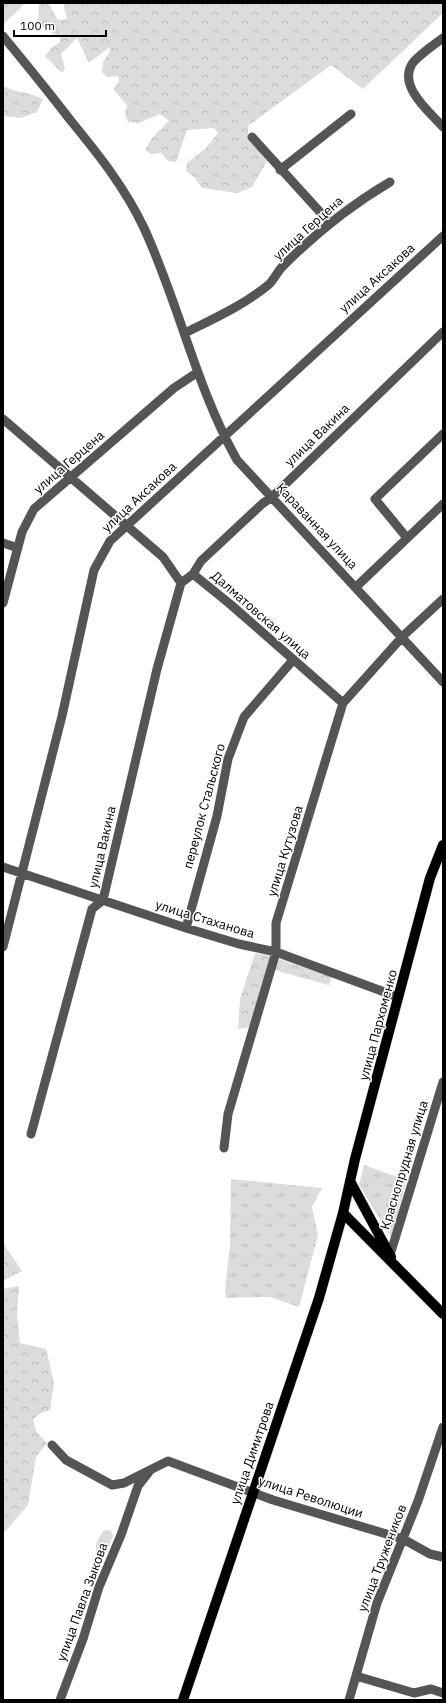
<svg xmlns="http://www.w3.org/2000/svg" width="446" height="1703" font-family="'IBM Plex Sans',sans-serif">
<defs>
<pattern id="grass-tufts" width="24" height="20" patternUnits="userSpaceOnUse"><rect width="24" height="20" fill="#dcdcdc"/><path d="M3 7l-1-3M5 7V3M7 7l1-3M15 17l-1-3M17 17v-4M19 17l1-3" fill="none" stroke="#bbb"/></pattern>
<pattern id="forest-crowns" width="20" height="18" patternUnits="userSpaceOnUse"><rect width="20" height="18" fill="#dcdcdc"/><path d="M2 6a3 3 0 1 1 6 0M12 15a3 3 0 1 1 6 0" fill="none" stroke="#bbb"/></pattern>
</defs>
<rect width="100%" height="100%" fill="#fff"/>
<path fill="url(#grass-tufts)" d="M3 3H24L20 9 3 24Z
M364 1165 406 1180 392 1239 359 1185Z
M231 1179 322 1188 312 1207 318 1235 299 1307 270 1297 226 1298 225 1290 230 1245Z"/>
<path fill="url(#forest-crowns)" d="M39 3H48L58 20 67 19 63 3H443V13L363 89 331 65 248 126V136L267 161 252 187 237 193 202 188 195 178 186 171 187 163 206 148 218 133 214 128 187 130 176 162 168 161 161 153 151 154 145 150 152 138 169 121 160 114 139 123 128 122 125 114 127 105 113 89 119 82 118 76 108 77 102 72 103 62 109 53 110 47 89 63 77 38 61 54 65 68 62 73 45 56 52 47 60 42V37L38 25Z
M3 86C16 93 30 92 43 99L37 112 21 118 3 116Z
M255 953 267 955 332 977 329 985 274 970 251 1027 238 1029 240 999Z
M3 1243 22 1271 3 1281Z
M19 1286 17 1314 20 1343 46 1349 54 1383 50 1410 41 1413 33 1419 36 1431 47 1443 36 1457 28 1505 3 1534V1289Z"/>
<path fill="#dcdcdc" d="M107 1530 111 1531 113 1536 106 1553H96V1544L103 1531Z"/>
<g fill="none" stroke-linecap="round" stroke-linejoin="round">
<defs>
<path id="major" d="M350 1181 391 1257
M343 1213 443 1314
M183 1700 319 1298 343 1213 355 1159 430 878 443 845"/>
</defs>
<use href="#major" stroke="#dbdbdb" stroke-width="11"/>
<path stroke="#555" stroke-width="9" d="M3 36C26 64 49 92 71 121 99 155 125 188 144 228 179 304 196 387 237 460L443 682
M443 38C436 43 416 58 412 64 398 87 430 112 443 127
M252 137 330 223
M280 170 351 114
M185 333C213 319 242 306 267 286 274 281 277 271 284 265 316 233 351 205 390 182
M3 419 163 557 181 583 193 574 230 604 343 703
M407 538 375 499 443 434
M3 543 18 548
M193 574 201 561 262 504 272 497 443 332
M356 587 443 504
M3 603 22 532 34 509 174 388 198 372
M3 867 186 928 239 944 276 952 398 997
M186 928 217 816 228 759 244 717 293 660
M3 947 62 716 94 570 110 541 443 236
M31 1134 92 909 103 900 157 669 181 583
M224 1148 228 1114 276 952V923L343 703 403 636 443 599
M390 1255 443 1082
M52 1445 66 1460 112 1485 124 1483 168 1461 273 1500 403 1539 430 1554 443 1557
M356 1676 414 1693 431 1689 443 1693
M60 1700 83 1639 99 1587 121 1535 138 1486 149 1472
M349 1700 377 1603 418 1501 443 1427"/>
<use href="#major" stroke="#000" stroke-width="10"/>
</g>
<g text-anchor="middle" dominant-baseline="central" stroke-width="3" stroke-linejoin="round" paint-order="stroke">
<g font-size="13" fill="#000" stroke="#fff">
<text transform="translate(308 228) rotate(-42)">улица Герцена</text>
<text transform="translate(377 278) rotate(-42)">улица Аксакова</text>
<text transform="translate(317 435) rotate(-44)">улица Вакина</text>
<text transform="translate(69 462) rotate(-41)">улица Герцена</text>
<text transform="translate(139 497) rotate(-43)">улица Аксакова</text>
<text transform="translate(317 526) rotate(47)">Караванная улица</text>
<text transform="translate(261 615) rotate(41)">Далматовская улица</text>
<text transform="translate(204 806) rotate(-75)">переулок Стальского</text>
<text transform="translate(102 847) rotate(-77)">улица Вакина</text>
<text transform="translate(285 851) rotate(-73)">улица Кутузова</text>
<text transform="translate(205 919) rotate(17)">улица Стаханова</text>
<text transform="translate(378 1025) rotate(-75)">улица Пархоменко</text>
<text transform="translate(404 1165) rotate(-73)">Краснопрудная улица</text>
<text transform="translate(252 1453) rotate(-71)">улица Димитрова</text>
<text transform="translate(311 1497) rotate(18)">улица Революции</text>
<text transform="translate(382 1558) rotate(-69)">улица Тружеников</text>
<text transform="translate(82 1602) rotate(-70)">улица Павла Зыкова</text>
</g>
</g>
<rect width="446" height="1703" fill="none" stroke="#000000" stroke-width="8"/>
<path d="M14 30v6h92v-6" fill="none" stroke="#000000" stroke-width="2"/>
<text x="20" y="30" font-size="12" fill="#000000" stroke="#ffffff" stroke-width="3" paint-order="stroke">100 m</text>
</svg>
